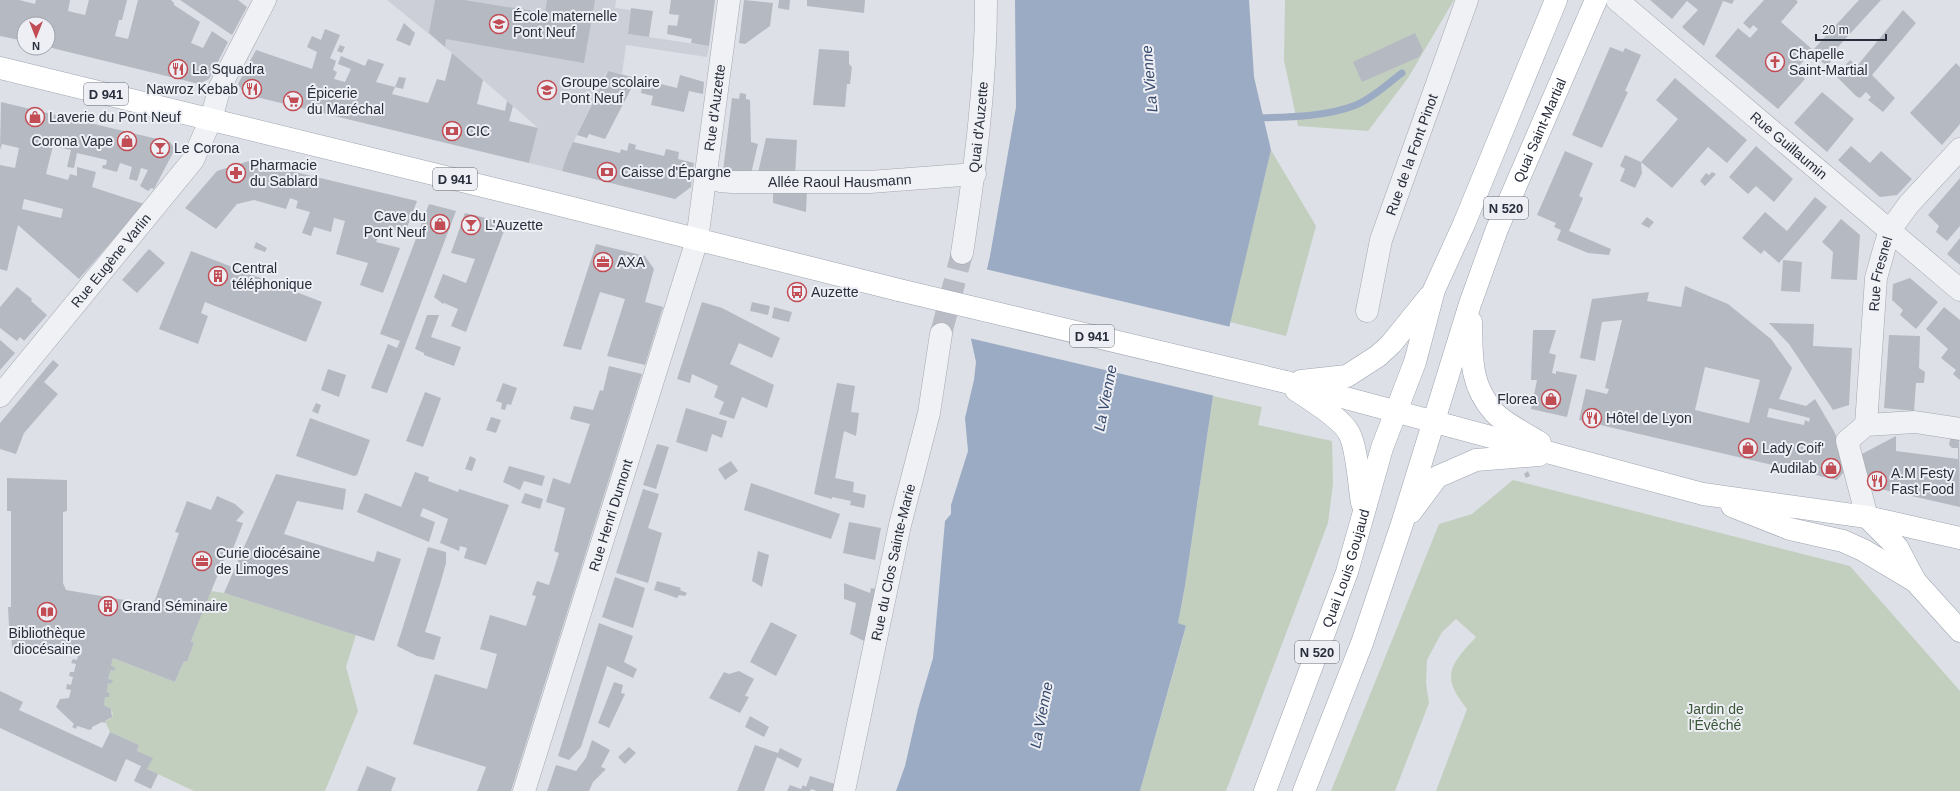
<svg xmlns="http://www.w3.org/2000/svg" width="1960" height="791" font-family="Helvetica,sans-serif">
<rect width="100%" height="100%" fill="#dde0e6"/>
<path fill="#cccfd7" d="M387 0H616L615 8 631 10 628 34 709 46 707 57 626 45 622 74 607 71 566 158 562 171 529 163 538 128 445 47Z"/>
<path fill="#c2cfbf" d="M1285 0H1454L1408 78 1368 131 1298 126 1284 60Z
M1271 150 1316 226 1286 336 1230 322Z
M1213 396 1262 407 1258 425 1332 441 1333 484 1328 523 1226 791H1140L1186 627 1178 623 1185 586Z
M1513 480 1850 566 1960 691V791H1436L1467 709C1440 676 1450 665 1476 637L1456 619 1442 632 1427 660 1426 683 1429 703 1395 791H1331L1439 524 1472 514Z
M211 591 224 593 356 635 346 667 358 711 325 791H194L147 769 152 758 137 751 139 745 110 732 105 721 110 719 113 714 111 709 104 705 105 697H109L110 693 107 692 108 683 111 684 112 680 108 679 111 670 114 671 111 666 113 658 175 682 184 661 187 662 194 643 191 641Z"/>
<path fill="#9babc3" d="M1015 0H1249L1254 77 1271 150 1213 396 1185 586 1178 623 1186 626 1140 791H896L905 766 918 709 933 658 945 521 951 514V505L968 451 965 418 974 380 976 362 971 339 990 256 1016 107Z"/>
<path fill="#dde0e6" d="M985 269 1231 327 1215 396 969 338Z"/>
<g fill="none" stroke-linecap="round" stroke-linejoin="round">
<path stroke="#9babc3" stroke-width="7" d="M1255 118C1287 117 1326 117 1356 105 1373 98 1387 84 1402 73"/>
</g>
<path fill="#b5b9c2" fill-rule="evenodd" d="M0 0H19L35 4 36 0H70L68 11 85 15 89 0H127L122 20H119L115 36 128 39 138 0H171L174 3V5L200 22 191 43 203 48 212 31 228 42 209 79 199 84 48 47V24H24V41L0 36Z
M180 0H238L247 7 232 35Z
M435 0H464L545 13 547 0H595L584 63 446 39 445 47 429 33Z
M671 0H715L709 46 691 43 692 39 667 34 668 25 677 26 679 15 669 14Z
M744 0 773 3 770 26 745 44 739 43Z
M779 0H790L789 10 778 8Z
M807 0H865L864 13 807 6Z
M1650 0H1734L1732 4 1723 1 1704 46 1682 27 1698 10 1687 1 1672 19Z
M1764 0H1796L1798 2 1781 22 1813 50 1859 0H1881L1837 48 1840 51 1827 66 1811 53 1795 70 1805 79 1778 109 1715 56 1738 28 1750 38 1758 29 1753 25 1750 29 1743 23Z
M631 8 653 11 649 37 628 34Z
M1903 10 1916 23 1872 75 1895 98 1883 112 1868 100 1871 97 1866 92 1860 98 1856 96 1836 76 1850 60 1857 66Z
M404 23 415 33 410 46 396 40Z
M325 29 340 35 330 58 336 61 333 70 337 72 334 79 345 82 351 69 338 64 341 56 365 66 368 59 384 64 376 82 395 87 399 77 406 78 403 89 395 87 392 94 428 103 437 79 445 81 452 53 483 80 477 104 505 111 507 101 513 106 509 121 538 128 529 163 244 94 238 84 256 50 312 69 317 52 307 47 312 36 321 40Z
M1415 33 1423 50 1419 57 1362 82 1353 62Z
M340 45 345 47 342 53 337 51Z
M1610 47 1623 52 1625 48 1641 55 1625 91 1628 92 1602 148 1572 135Z
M819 49 849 51V64L852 67 850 84H847L845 107 813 105Z
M1956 63 1960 67V124L1942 145 1910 113Z
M608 71 677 88 680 75 704 82 703 94 689 91 684 112 651 105 653 96 641 93 642 87 633 85 605 139 589 134 587 138 577 135Z
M1675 78 1747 140 1727 163 1708 147 1672 188 1641 162 1678 119 1656 100Z
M1822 92 1854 119 1827 152 1794 123Z
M740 93 746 94V99L750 100 751 142 758 144 750 178 723 171 732 98 739 99Z
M1 102 170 142 175 149 154 189 151 188 148 191 140 186 148 170 141 168 137 181 129 179 132 167 120 163 117 172 102 168 103 165H106L107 160 77 153 74 168 67 167 71 150 53 146 46 174 68 180 70 174 77 176V167L96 172 92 187 144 204 79 279 18 225 7 271 0 269V165L15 168 19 148 2 144 0 150ZM24 199 63 209 61 218 22 209Z
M766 138 797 140 795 177H757Z
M573 142 620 153 621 149 627 151 629 143 636 145 635 149 664 156 666 149 679 152 678 159 694 163 691 187 675 199 562 171 566 158Z
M1756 146 1793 179 1774 202 1756 186 1748 194 1729 177Z
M1851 146 1870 163 1881 151 1912 179 1897 195 1880 197 1838 160Z
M1565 151 1593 163 1579 196 1583 198 1569 231 1611 249 1609 255 1588 253 1557 240 1561 230 1554 227 1556 223 1537 215Z
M1625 155 1641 162 1642 173 1635 188 1620 181 1625 169 1620 166Z
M249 161 417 201 405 233 382 228 376 242 400 248 383 293 360 285 368 263 336 254 345 221 334 218 331 232 314 227 311 236 302 233 310 212 296 208 298 201 290 198 286 209 254 200 237 204 216 229 185 208 217 171Z
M1712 172 1716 174 1705 186 1700 181 1706 173 1709 175Z
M1960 178V226L1947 241 1936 232 1939 226 1928 215Z
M773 188H807L806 212 773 203Z
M1815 197 1827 207 1779 263 1764 250 1761 254 1742 238 1765 212 1787 231Z
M429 204 456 211 387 393 371 388 388 344 397 348 400 341 380 334Z
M465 213 507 223 466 332 451 326 458 309 444 303 443 304 434 297 443 274 466 283 475 259 451 253Z
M1647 217 1654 222 1649 228 1641 224Z
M1841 219 1860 235 1857 280 1831 279 1833 252 1822 242Z
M1960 238V265L1947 254Z
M256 242 267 248 265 252 254 248Z
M596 244 645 256 654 269 645 302 663 307 645 365 607 356 625 299 600 292 581 350 563 346Z
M149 249 165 263 137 293 122 280Z
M191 251 322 302 306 342 205 302 201 313 208 316 198 344 159 329Z
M1783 260 1802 262 1800 292 1781 291Z
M1910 278 1938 302 1916 329 1900 315 1903 310 1892 300 1893 284Z
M1685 286 1728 304 1771 339 1792 368 1779 399 1806 406 1815 399 1835 433 1845 471 1837 480 1579 420 1586 389 1607 394 1609 389 1605 388 1622 320 1602 322 1595 361 1580 358 1592 299 1649 292 1647 301 1681 307ZM1705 367 1760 380 1749 423 1695 410ZM1769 408 1810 418 1809 422 1805 420 1804 425 1767 417Z
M17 287 32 299 31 301 47 315 24 341 20 337 17 341 0 328V307Z
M702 302 722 308 780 338 772 358 739 343 730 364 774 385 767 408 742 397 734 419 719 414 724 402 714 397 718 386 692 374 690 383 677 379Z
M752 302 770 306 768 315 750 311Z
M774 307 792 312 789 322 772 318Z
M1944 307 1960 320V380L1953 374 1956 370 1941 358 1948 349 1926 329Z
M427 315H439L431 337 461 347 454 366 424 355V353L415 349Z
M1769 323 1814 324 1813 346 1852 348 1849 405 1833 410 1789 344Z
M1533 330H1556L1549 353 1556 355 1552 373 1556 374V371L1577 375 1567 417 1531 409 1537 380H1531Z
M1889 335 1920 336 1919 368 1925 372 1924 383H1916L1914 411 1884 408Z
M0 340 15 353 0 370Z
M53 360 59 365 44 382 58 394 24 433 16 454 0 449V423Z
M609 366 642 374 511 791H477L486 767 413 744 435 674 487 689 497 654 480 649 490 615 526 626 536 596 532 595 537 581 549 585 559 553 554 551 565 508 546 502 553 478 570 484 590 424 570 419 574 406 593 410 600 390 603 391Z
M328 369 346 375 339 397 321 390Z
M503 383 517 388 511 405 507 404 505 410 501 409 502 403 496 401Z
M837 383 855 386 851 412 859 413 856 436 844 431 835 478 854 482 853 492 866 495 864 508 850 505 851 501 832 497V499L814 494Z
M425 392 441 398 423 447 406 441Z
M316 403 321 405 318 414 312 411Z
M686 408 727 421 722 438 712 434 707 452 676 442Z
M491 417 501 420 496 433 486 430Z
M310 418 370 440 357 475 354 476 296 456Z
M1951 434 1959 437 1960 507 1867 486 1860 455 1896 436V451L1958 459V448H1952L1949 445Z
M657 444 669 447 656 489 643 485Z
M470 456 476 459 472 471 465 469Z
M731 461 738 471 725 480 718 469Z
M509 466 545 476 542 486 524 481 520 490 503 482Z
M1528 471 1530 476 1526 478 1524 474Z
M415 472 429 477 428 481 458 492 459 489 509 505 486 565 464 558 467 548 460 546 459 551 440 543 448 519 423 508 420 516 435 522 429 542 357 512 365 493 401 507Z
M276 474 346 489 343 510 297 501 284 534 374 562 377 551 401 559 374 641 224 593Z
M7 478 67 480V511L63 512V583L66 590 148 604 155 600 179 533 175 532 187 501 211 510 217 496 235 504 244 512 236 521 243 523 231 554 227 552 191 641 194 643 187 662 184 661 175 682 113 658 111 666 115 667 114 671 111 670 108 679 113 680 111 684 108 683 107 692 110 693 109 697H105L104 705 111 709 112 717 105 721V723L102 722 92 727V729L88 730 87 729 77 726 76 729 72 727 74 724 56 707 60 699 69 698 71 690 66 689 67 684 71 685 73 677 69 676 70 672H74L76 664 71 663 73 659 77 660 79 651 12 650 11 627H9L8 607H11V511H7Z
M751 483 840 514 831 539 744 510Z
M643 489 659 494 648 528 662 533 648 583 616 573Z
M525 493 543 499 540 509 521 503Z
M849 522 881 528 875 560 843 553Z
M428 547 446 552V563L441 581 425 632 441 637 434 660 417 656 397 646Z
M758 551 769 555 762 587 752 581Z
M615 577 645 588 633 628 602 617Z
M657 581 681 588 680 590 687 593 685 596 679 595 677 598 654 590Z
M844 583 870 593 871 588 877 589 868 643 850 634 856 603 844 599Z
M771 622 797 635 776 676 750 662Z
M599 623 633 636 624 662 637 669 633 678 607 666 581 747 569 760 558 756Z
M739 671 754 679 745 696 749 697 740 713 709 698 724 672 729 674Z
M614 682 623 685 621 693 625 694 609 728 598 723Z
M0 691 23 702 19 710 102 748 110 732 139 745 137 751 153 758 147 769 158 774 151 789 134 781 141 766 126 759 116 782 0 728Z
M750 716 769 727 764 737 745 727Z
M592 740 610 750 601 767 606 769 593 782 589 791H547L556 765 576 771 586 758Z
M755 745 778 753 780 748 802 759 798 768 777 757 764 791H737Z
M629 747 636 753 625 764 618 757Z
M367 766 396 778 391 791H357Z
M810 776 835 784 834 791H817L811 789 810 791H787L790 785 801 789 803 785 806 787Z"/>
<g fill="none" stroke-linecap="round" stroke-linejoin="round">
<path stroke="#b9bcc4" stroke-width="22" stroke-dasharray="22 11" stroke-linecap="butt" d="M941 334 962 253"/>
<defs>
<g id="minor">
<path id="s1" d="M1617 0 1960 290"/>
<path id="s2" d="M706 175 720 181 732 182H870L975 174"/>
<path id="s3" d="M962 253C975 169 986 85 986 0"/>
<path id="s4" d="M1367 311 1381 240 1467 0"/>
<path id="s5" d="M0 396 193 160 211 119 220 87 265 0"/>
<path id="s6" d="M1866 425 1876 278 1885 246 1890 230 1909 204 1960 149"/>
<path d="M1867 517 1847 441 1866 425 1915 422 1960 429"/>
<path id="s7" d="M524 791 697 240 729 0"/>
<path id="s8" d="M844 791 900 525 929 413 941 334"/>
</g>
<g id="major">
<path d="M0 68 556 204 899 290"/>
<path d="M1471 322C1472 356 1469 384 1494 412 1502 422 1528 435 1540 443"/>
<path d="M1301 381 1347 376 1378 356 1391 344 1429 297"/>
<path d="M1286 382 1703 494 1867 517 1960 538"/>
<path d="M1296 390C1311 400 1341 418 1349 433 1357 447 1359 485 1362 503"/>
<path d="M1732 506 1790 529 1843 541 1863 550 1915 581"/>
<path d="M1411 512 1437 477 1476 460 1539 455"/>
<path d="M1867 517 1897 547 1915 581 1960 631"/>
<path id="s9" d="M1265 791 1347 572 1382 448 1415 362 1434 290 1464 224 1556 0"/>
<path id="s10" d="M1304 791 1362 643 1402 524 1470 304 1497 229 1596 0"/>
</g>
</defs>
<use href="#minor" stroke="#a3a7af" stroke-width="23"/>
<use href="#major" stroke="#9ea4b0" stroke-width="23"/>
<use href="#minor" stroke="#f0f1f5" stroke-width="22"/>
<use href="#major" stroke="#fff" stroke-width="22"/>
<defs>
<path id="major-bridge" d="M899 290 1286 382"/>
</defs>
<use href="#major-bridge" stroke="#9ea4b0" stroke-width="23" stroke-linecap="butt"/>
<use href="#major-bridge" stroke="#fff" stroke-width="22"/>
</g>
<defs>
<symbol id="school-ring" viewBox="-11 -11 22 22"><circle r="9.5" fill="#edeff4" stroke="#c14c54" stroke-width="1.5"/><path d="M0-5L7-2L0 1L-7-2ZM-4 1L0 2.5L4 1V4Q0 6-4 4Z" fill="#c14c54"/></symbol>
<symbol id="church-ring" viewBox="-11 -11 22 22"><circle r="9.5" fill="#edeff4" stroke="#c14c54" stroke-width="1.5"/><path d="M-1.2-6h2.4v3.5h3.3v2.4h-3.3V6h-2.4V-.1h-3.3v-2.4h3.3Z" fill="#c14c54"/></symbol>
<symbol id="restaurant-ring" viewBox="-11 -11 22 22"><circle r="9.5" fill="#edeff4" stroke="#c14c54" stroke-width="1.5"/><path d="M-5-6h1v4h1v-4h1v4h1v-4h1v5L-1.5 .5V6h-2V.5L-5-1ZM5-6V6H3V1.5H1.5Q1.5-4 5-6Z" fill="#c14c54"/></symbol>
<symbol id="supermarket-ring" viewBox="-11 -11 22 22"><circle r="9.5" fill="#edeff4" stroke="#c14c54" stroke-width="1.5"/><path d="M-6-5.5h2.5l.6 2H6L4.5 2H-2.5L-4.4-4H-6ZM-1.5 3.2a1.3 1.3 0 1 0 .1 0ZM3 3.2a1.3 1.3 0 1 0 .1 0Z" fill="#c14c54"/></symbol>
<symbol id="shop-ring" viewBox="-11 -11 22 22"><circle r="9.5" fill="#edeff4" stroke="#c14c54" stroke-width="1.5"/><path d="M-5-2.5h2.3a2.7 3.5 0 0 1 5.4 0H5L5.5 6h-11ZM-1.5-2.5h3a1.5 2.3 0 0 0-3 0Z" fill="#c14c54"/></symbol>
<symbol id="bank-ring" viewBox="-11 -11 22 22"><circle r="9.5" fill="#edeff4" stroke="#c14c54" stroke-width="1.5"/><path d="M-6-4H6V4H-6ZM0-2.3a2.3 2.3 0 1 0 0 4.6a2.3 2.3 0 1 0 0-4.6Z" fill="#c14c54"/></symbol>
<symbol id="bar-ring" viewBox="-11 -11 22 22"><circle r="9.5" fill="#edeff4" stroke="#c14c54" stroke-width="1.5"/><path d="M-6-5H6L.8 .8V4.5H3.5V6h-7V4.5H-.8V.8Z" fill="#c14c54"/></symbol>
<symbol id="pharmacy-ring" viewBox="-11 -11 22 22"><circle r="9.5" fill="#edeff4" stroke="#c14c54" stroke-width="1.5"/><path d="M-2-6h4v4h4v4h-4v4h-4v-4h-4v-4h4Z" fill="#c14c54"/></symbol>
<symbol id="office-ring" viewBox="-11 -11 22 22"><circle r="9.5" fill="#edeff4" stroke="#c14c54" stroke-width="1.5"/><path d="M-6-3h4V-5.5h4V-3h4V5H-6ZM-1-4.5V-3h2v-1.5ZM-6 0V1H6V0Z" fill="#c14c54"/></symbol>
<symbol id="building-ring" viewBox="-11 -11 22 22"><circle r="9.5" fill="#edeff4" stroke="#c14c54" stroke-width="1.5"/><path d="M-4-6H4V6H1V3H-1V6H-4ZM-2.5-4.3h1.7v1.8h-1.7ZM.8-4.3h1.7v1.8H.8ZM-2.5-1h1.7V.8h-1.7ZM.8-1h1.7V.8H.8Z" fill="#c14c54"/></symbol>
<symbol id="bus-ring" viewBox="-11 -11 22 22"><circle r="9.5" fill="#edeff4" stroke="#c14c54" stroke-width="1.5"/><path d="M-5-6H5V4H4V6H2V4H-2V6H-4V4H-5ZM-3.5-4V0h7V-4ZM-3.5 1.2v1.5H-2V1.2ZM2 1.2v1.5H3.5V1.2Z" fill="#c14c54"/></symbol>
<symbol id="library-ring" viewBox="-11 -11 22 22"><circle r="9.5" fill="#edeff4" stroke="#c14c54" stroke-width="1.5"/><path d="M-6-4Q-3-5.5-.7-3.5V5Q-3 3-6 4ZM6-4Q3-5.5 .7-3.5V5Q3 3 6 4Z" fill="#c14c54"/></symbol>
</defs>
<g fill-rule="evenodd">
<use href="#school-ring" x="488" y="13" width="22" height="22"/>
<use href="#church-ring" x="1764" y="51" width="22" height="22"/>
<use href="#restaurant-ring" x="167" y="58" width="22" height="22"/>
<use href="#restaurant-ring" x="241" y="78" width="22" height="22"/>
<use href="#school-ring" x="536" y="79" width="22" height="22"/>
<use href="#supermarket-ring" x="282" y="90" width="22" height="22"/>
<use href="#shop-ring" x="24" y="106" width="22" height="22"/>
<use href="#bank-ring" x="441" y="120" width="22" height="22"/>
<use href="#shop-ring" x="116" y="130" width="22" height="22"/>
<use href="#bar-ring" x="149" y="137" width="22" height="22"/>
<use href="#bank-ring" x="596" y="161" width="22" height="22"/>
<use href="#pharmacy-ring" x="225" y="162" width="22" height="22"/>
<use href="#shop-ring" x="429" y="213" width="22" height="22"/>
<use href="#bar-ring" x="460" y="214" width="22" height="22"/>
<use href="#office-ring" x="592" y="251" width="22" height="22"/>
<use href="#building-ring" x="207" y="265" width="22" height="22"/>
<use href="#bus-ring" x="786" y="281" width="22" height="22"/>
<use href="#shop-ring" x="1540" y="388" width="22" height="22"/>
<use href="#restaurant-ring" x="1581" y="407" width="22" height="22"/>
<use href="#shop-ring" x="1737" y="437" width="22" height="22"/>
<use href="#shop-ring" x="1820" y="457" width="22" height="22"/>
<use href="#restaurant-ring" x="1866" y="470" width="22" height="22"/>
<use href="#office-ring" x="191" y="550" width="22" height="22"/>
<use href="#building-ring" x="97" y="595" width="22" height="22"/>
<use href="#library-ring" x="36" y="601" width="22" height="22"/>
</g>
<g text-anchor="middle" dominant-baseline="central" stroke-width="4" stroke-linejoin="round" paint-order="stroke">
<g fill="#edeff4" stroke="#636872" stroke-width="1">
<rect x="84" y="83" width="44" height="22" rx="3"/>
<rect x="433" y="168" width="44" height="22" rx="3"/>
<rect x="1484" y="197" width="44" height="22" rx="3"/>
<rect x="1070" y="325" width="44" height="22" rx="3"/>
<rect x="1295" y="641" width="44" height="22" rx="3"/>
</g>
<g font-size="13" font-weight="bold" fill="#282e3b">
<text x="106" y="94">D 941</text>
<text x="455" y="179">D 941</text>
<text x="1506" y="208">N 520</text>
<text x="1092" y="336">D 941</text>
<text x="1317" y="652">N 520</text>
</g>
<g font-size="14" fill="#282e3b" stroke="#edeff4" text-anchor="start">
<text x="513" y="16">École maternelle<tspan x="513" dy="16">Pont Neuf</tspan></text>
<text x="1789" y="54">Chapelle<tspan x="1789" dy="16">Saint-Martial</tspan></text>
<text x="192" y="69">La Squadra</text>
<text x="561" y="82">Groupe scolaire<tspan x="561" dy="16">Pont Neuf</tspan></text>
<text x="238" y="89" text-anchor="end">Nawroz Kebab</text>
<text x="307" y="93">Épicerie<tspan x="307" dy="16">du Maréchal</tspan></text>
<text x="49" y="117">Laverie du Pont Neuf</text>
<text x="466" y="131">CIC</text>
<text x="113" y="141" text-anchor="end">Corona Vape</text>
<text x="174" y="148">Le Corona</text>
<text x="250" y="165">Pharmacie<tspan x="250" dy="16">du Sablard</tspan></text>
<text x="621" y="172">Caisse d'Épargne</text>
<text x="426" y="216" text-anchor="end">Cave du<tspan x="426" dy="16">Pont Neuf</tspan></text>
<text x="485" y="225">L'Auzette</text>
<text x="617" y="262">AXA</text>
<text x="232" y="268">Central<tspan x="232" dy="16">téléphonique</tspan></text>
<text x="811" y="292">Auzette</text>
<text x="1537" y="399" text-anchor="end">Florea</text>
<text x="1606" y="418">Hôtel de Lyon</text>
<text x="1762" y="448">Lady Coif'</text>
<text x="1817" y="468" text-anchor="end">Audilab</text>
<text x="1891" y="473">A.M Festy<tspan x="1891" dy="16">Fast Food</tspan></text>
<text x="216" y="553">Curie diocésaine<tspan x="216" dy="16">de Limoges</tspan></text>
<text x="122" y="606">Grand Séminaire</text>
<text x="47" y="633" text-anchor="middle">Bibliothèque<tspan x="47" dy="16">diocésaine</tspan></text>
</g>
<g font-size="14" fill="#282e3b" stroke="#edeff4">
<text stroke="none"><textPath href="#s7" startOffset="711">Rue d'Auzette</textPath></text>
<text stroke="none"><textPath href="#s3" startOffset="127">Quai d'Auzette</textPath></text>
<text stroke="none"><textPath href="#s10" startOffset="702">Quai Saint-Martial</textPath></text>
<text stroke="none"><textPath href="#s1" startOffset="225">Rue Guillaumin</textPath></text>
<text stroke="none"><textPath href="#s4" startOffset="163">Rue de la Font Pinot</textPath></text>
<text stroke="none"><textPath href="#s2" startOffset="135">Allée Raoul Hausmann</textPath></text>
<text stroke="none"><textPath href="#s5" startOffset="175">Rue Eugène Varlin</textPath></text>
<text stroke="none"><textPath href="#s6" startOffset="152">Rue Fresnel</textPath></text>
<text stroke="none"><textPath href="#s7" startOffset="289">Rue Henri Dumont</textPath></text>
<text stroke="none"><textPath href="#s8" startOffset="234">Rue du Clos Sainte-Marie</textPath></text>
<text stroke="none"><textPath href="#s9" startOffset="237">Quai Louis Goujaud</textPath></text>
</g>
<g font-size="14" fill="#3a5537" stroke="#edeff4">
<text x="1715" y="709">Jardin de<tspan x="1715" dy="16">l'Évêché</tspan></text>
</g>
<g font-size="15" font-style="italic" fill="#36496b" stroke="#edeff4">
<text transform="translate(1149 79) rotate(-95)">La Vienne</text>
<text transform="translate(1105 398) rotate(-79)">La Vienne</text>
<text transform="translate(1041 715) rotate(-79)">La Vienne</text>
</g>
</g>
<g transform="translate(36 36) rotate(180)"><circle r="19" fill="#edeff4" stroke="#9ea2aa"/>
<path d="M0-3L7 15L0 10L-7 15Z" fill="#c14c54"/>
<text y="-6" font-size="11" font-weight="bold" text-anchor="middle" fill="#282e3b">N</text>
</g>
<path d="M1816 34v6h70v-6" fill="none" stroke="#282e3b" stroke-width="2"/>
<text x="1822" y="34" font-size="12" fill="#282e3b" stroke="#edeff4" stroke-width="3" paint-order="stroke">20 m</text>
</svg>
